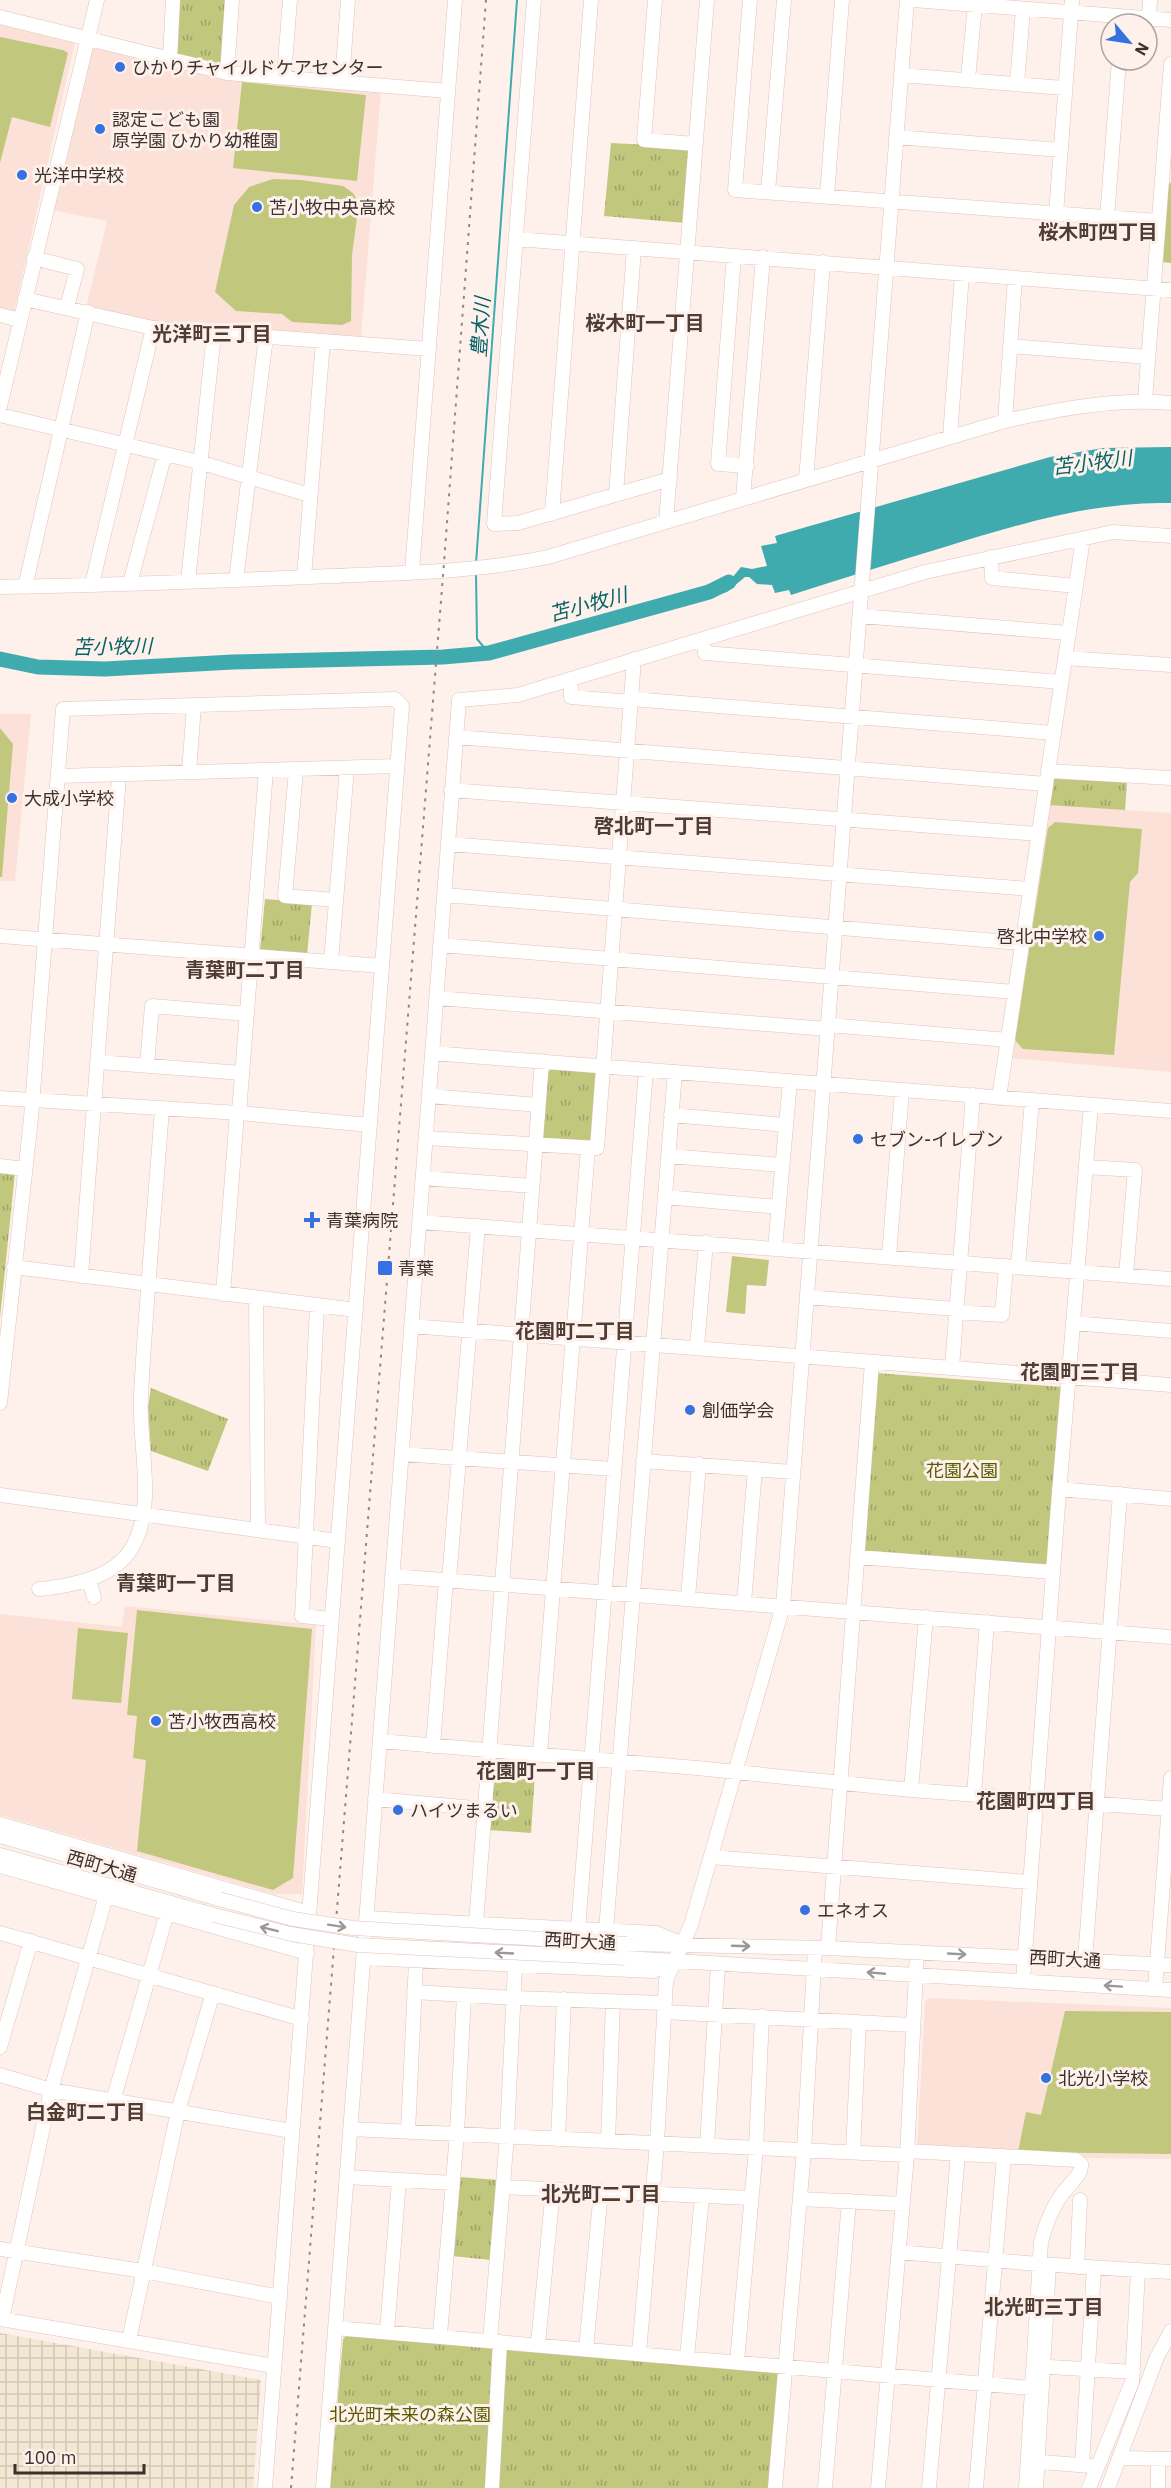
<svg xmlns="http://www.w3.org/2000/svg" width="1171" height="2488" font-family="'IBM Plex Sans','Noto Sans JP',sans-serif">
<defs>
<pattern id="industrial-grid" width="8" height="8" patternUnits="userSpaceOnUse" patternTransform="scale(1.5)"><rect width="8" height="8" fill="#f3e8d3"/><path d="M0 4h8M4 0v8" fill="none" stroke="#d1c7b5"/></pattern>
<pattern id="park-tufts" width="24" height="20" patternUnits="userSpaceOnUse" patternTransform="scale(1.5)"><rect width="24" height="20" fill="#c1c87e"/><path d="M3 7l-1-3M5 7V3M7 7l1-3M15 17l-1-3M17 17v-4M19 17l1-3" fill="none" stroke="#9ea368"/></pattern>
</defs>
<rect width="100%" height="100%" fill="#fef0ea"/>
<path fill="url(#industrial-grid)" d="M0 2333 261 2380 253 2488H0Z"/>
<path fill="#fbe1d8" d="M0 24 75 42 14 312 0 309Z
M93 44 191 67 381 91 361 337 151 323 86 308 107 221 52 210Z
M0 714H31L15 881H0Z
M1047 805 1171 813V1072L1010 1058Z
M125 1606 316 1625 302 1894H273L0 1815V1614L122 1627Z
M930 1998 1171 2008V2159L1080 2158 917 2147 925 2002Z"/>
<path fill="#c1c87e" d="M0 37 63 50 68 53 50 127 12 117 0 163Z
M242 82 366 95 357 181 233 168Z
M273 179 301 180 343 186 353 193 359 203 352 255 351 321 342 325 292 322 282 314 236 311 215 292 234 205 249 187Z
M0 728 13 744 2 877H0Z
M1055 822 1142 829 1138 873 1130 882 1114 1055 1023 1049 1015 1040 1048 828Z
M732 1256 769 1260 766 1286 747 1285 745 1314 726 1312Z
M137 1610 312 1629 293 1878 273 1890 137 1851 146 1760 133 1758 137 1716 127 1715Z
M78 1628 128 1633 121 1703 72 1699Z
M1065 2011 1171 2012V2154L1018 2152 1026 2112 1041 2115Z"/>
<path fill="url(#park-tufts)" d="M180 0H228L224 63 220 66 178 56 176 53Z
M611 143 688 147 692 150 685 223 604 216Z
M1171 182V263L1162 262 1165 188Z
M1054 776 1127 782 1125 810 1047 805Z
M265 899 312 903 307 955 260 951Z
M551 1069 595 1072 599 1075 593 1143 542 1140 547 1073Z
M0 1171 15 1173 0 1318Z
M876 1373 1062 1387 1048 1567 863 1553Z
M151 1388 228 1419 208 1471 151 1451 148 1407Z
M497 1754 536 1759 531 1833 489 1830 493 1758Z
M459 2177 498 2180 491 2260 452 2256Z
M347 2335 781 2372 771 2488H330L343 2339Z"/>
<path fill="#3fabae" d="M1171 447V503C1094 501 1020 524 948 546 895 562 843 578 791 595L789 590 775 593 772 585 757 584 749 577H745L727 592 709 597 711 590 732 578 741 567 752 569 767 566 761 546 777 543 775 536 1050 457 1103 448Z"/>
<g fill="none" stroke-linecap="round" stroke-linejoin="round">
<path stroke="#3fabae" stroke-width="2" d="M476 563 517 0
M476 574 477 639 489 653"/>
<path stroke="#3fabae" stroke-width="15" d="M0 659 38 667 105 669 233 662 443 657 489 653 709 592 729 582"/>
<defs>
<path id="minor" d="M534 0 494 524 518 523 670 479
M655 0 644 140 696 144
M750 0 735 190 1159 221
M913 0 1171 20
M0 17 227 73 448 91
M1149 19 1150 0
M170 59 173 0
M227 73 232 0
M901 75 1064 88
M284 76 290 0
M968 79 975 5
M342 81 348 0
M1017 84 1023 9
M896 137 1060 150
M768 192 784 0
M827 196 842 0
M1056 214 1072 0
M1107 218 1119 60
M516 239 1171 290
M734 256 718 464 747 466
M34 258 77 269 67 307
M25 299 153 328 428 349
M0 315 20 320
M1010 346 1148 357
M1145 400 1171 64
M0 406 97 0
M0 415 199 462 309 495
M1005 421 1015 278
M950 437 962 274
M806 480 823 262
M616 494 634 248
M743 498 763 257
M552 514 591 0
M666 522 707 0
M991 557 992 578 1076 586
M412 572 455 0
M304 577 323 341
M236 580 266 337
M188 581 214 333
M130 583 165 454
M92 584 153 328
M0 587C110 585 221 581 331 576 403 573 477 572 548 557L1005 421C1059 409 1116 398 1171 403
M25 587 88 312
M860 616 1069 633
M703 639 705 653 1061 682
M1065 658 1171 665
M571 680V697L631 702
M632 699 1054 733
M456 737 1046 784
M296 770 285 896 336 900
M1048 771 1171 778
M189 772 194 705
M58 776 397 766
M451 790 1039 834
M448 844 1030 889
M445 895 1022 943
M0 936 382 966
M440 945 1015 992
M331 962 347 768
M437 998 827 1029
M828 1025 1008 1040
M432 1053 1171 1111
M98 1062 242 1073
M147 1065 152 1006 247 1014
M430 1096 538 1105
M0 1098 239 1113 370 1125
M999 1098 1083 539
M239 1113 266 771
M671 1115 786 1125
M426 1138 597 1148 634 659
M668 1156 782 1165
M0 1166 25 1169
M1086 1167 1135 1170 1126 1275
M423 1178 532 1186
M665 1197 779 1207
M420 1222 1171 1279
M775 1248 790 1081
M889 1257 902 1090
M14 1267 356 1310
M1018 1267 1032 1100
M81 1276 119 776
M223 1294 237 1113
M807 1297 955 1309
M256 1298 258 1530
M317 1306 302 1616 331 1619
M955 1312 1002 1315 1006 1266
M1073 1323 1171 1331
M411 1326 1171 1385
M697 1347 706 1242
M952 1368 973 1095
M0 1403 31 1118 63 709 395 699 402 706 265 2488
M402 1454 613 1469
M643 1461 793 1472
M1059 1489 1171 1499
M0 1495 338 1541
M857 1557 1053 1572
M392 1576 1171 1637
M89 1580 94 1597
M449 1580 478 1226
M39 1589C73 1586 118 1577 134 1544 156 1502 138 1441 141 1395 146 1300 155 1204 162 1109
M688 1598 699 1464
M744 1603 755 1469
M380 1741 697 1768 911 1790 1168 1809
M433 1746 446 1580
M540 1754 588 1148
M911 1790 926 1617
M974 1794 987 1622
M375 1799 485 1809
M0 1824 309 1913
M0 1836 219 1899
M0 1855 214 1915
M711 1857 1029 1882
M0 1866 307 1953
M367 1918 656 1933 678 1942
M476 1924 542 1061
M578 1929 646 1070
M606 1930 675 1072
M0 1933 302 2019
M627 1944 828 1948 1171 1965
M828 1948 872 1362
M364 1958 653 1971 673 1963
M625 1958 1171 1990
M1085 1960 1120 1494
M1023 1981 1057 1518 1091 1105
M1155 1989 1171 1778
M414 1992 514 1998 664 2003
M664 2012 912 2025
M0 2047 31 1941
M0 2075 51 2090 292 2131
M113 2101 167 1913
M350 2129 907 2155
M408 2132 416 1961
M558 2139 564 1999
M608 2141 613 2001
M707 2145 718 1965
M907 2151 1076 2160 1081 2164C1082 2174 1074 2179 1068 2187 1054 2202 1046 2223 1041 2242L1026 2488
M853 2152 859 2022
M347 2177 453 2183
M503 2187 751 2198
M800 2199 902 2204
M0 2249 143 2271 280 2297
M898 2252 1038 2264 1171 2272
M1077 2267 1080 2200
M0 2319 274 2366
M2 2319 51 2090 106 1896
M335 2328 1031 2388
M387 2332 399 2180
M440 2335 457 2133 464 1995
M129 2340 178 2111 213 1993
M490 2341 507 2136 515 1966
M538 2344 553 2189
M586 2349 601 2191
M639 2353 657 2143 666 1980 691 1925 783 1606 907 0
M687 2358 702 2196
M737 2362 756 2148 762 2016
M1034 2366 1133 2372
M1119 2458 1171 2459
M1029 2461 1091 2466
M1082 2465 1094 2268
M323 2488 459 700 518 695 925 572 1113 532 1171 536
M492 2488 500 2342
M775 2488 804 2150 815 1948
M825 2488 849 2201
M878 2488 907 2155 917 1952
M929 2488 958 2154
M976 2488 1004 2156
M1036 2488 1049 2265
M1089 2488 1132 2382 1138 2271
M1108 2488 1157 2357 1171 2331
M1158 2488V2459"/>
</defs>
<use href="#minor" stroke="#dcc5bc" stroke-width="15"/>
<use href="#minor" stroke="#fff" stroke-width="14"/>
<path stroke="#928783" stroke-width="2" stroke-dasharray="3 6" stroke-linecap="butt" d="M291 2488 444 563 486 0"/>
<defs>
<path id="minor-bridge" d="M219 1899 293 1919 353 1928 627 1944
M214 1915 291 1934 358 1945 625 1958"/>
</defs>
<use href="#minor-bridge" stroke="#dcc5bc" stroke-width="15" stroke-linecap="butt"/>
<use href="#minor-bridge" stroke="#fff" stroke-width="14"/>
</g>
<defs><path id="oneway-shaft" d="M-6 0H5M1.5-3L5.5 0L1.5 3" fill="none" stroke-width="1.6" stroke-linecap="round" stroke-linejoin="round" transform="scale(1.5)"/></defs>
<g stroke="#9d9897">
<use href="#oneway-shaft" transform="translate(337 1926) rotate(9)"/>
<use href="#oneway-shaft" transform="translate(269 1929) rotate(-166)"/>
<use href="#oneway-shaft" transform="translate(741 1946) rotate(2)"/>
<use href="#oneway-shaft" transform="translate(504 1953) rotate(-177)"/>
<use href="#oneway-shaft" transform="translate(957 1954) rotate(3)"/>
<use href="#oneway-shaft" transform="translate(876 1973) rotate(-175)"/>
<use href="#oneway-shaft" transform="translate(1113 1986) rotate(-176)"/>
</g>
<g fill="#3571e0" stroke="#fef0ea" stroke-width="2">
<circle cx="120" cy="67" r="6"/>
<circle cx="100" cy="129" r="6"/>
<circle cx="22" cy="175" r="6"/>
<circle cx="257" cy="207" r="6"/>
<circle cx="12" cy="798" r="6"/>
<circle cx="1099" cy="936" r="6"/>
<circle cx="858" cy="1139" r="6"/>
<path d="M309 1211h6v6h6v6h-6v6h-6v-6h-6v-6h6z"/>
<rect x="377" y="1260" width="16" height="16" rx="3"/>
<circle cx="690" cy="1410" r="6"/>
<circle cx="156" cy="1721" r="6"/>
<circle cx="398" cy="1810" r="6"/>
<circle cx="805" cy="1910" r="6"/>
<circle cx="1046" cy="2078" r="6"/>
</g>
<g text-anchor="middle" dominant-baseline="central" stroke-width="6" stroke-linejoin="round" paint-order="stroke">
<g font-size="18" fill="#3b322f" stroke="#fef0ea" text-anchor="start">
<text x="132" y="67">ひかりチャイルドケアセンター</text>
<text x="112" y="119">認定こども園<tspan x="112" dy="21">原学園 ひかり幼稚園</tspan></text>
<text x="34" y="175">光洋中学校</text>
<text x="269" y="207">苫小牧中央高校</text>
<text x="24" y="798">大成小学校</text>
<text x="1087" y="936" text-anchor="end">啓北中学校</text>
<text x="870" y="1139">セブン-イレブン</text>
<text x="326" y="1220">青葉病院</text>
<text x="398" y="1268">青葉</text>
<text x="702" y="1410">創価学会</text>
<text x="168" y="1721">苫小牧西高校</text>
<text x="410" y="1810">ハイツまるい</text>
<text x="817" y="1910">エネオス</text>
<text x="1058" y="2078">北光小学校</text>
</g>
<g font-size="18" fill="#575c00" stroke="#fef0ea">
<text x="962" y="1470">花園公園</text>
<text x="410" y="2414">北光町未来の森公園</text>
</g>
<g font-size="18" fill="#3b322f" stroke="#fef0ea">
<text transform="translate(102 1866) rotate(16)">西町大通</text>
<text transform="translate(580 1941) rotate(3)">西町大通</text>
<text transform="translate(1065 1959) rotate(3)">西町大通</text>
</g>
<g font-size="20" font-weight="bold" fill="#4f3c35" stroke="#fef0ea">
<text x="1098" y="231">桜木町四丁目</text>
<text x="645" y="322">桜木町一丁目</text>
<text x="212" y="333">光洋町三丁目</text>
<text x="654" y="825">啓北町一丁目</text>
<text x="245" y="969">青葉町二丁目</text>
<text x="575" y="1330">花園町二丁目</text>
<text x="1080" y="1371">花園町三丁目</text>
<text x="176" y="1582">青葉町一丁目</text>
<text x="536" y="1770">花園町一丁目</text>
<text x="1036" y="1800">花園町四丁目</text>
<text x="86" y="2111">白金町二丁目</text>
<text x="601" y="2193">北光町二丁目</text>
<text x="1044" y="2306">北光町三丁目</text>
</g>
<g font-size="20" font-style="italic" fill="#056366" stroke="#fef0ea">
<text transform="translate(480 327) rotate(-86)">豊木川</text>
<text transform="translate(1092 462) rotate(-7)">苫小牧川</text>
<text transform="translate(588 604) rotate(-15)">苫小牧川</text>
<text transform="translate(112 646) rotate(-1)">苫小牧川</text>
</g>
</g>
<g transform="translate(1129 42) rotate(119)"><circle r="28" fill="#fef0ea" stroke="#b0a49f" stroke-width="1.5"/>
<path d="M0-4.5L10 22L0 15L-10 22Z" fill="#3571e0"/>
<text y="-9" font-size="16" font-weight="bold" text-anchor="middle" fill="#3b322f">N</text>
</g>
<path d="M15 2464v9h129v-9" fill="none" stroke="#3b322f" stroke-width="3"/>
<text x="24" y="2464" font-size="18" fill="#3b322f" stroke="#fef0ea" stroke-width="4.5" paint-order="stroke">100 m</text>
</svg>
